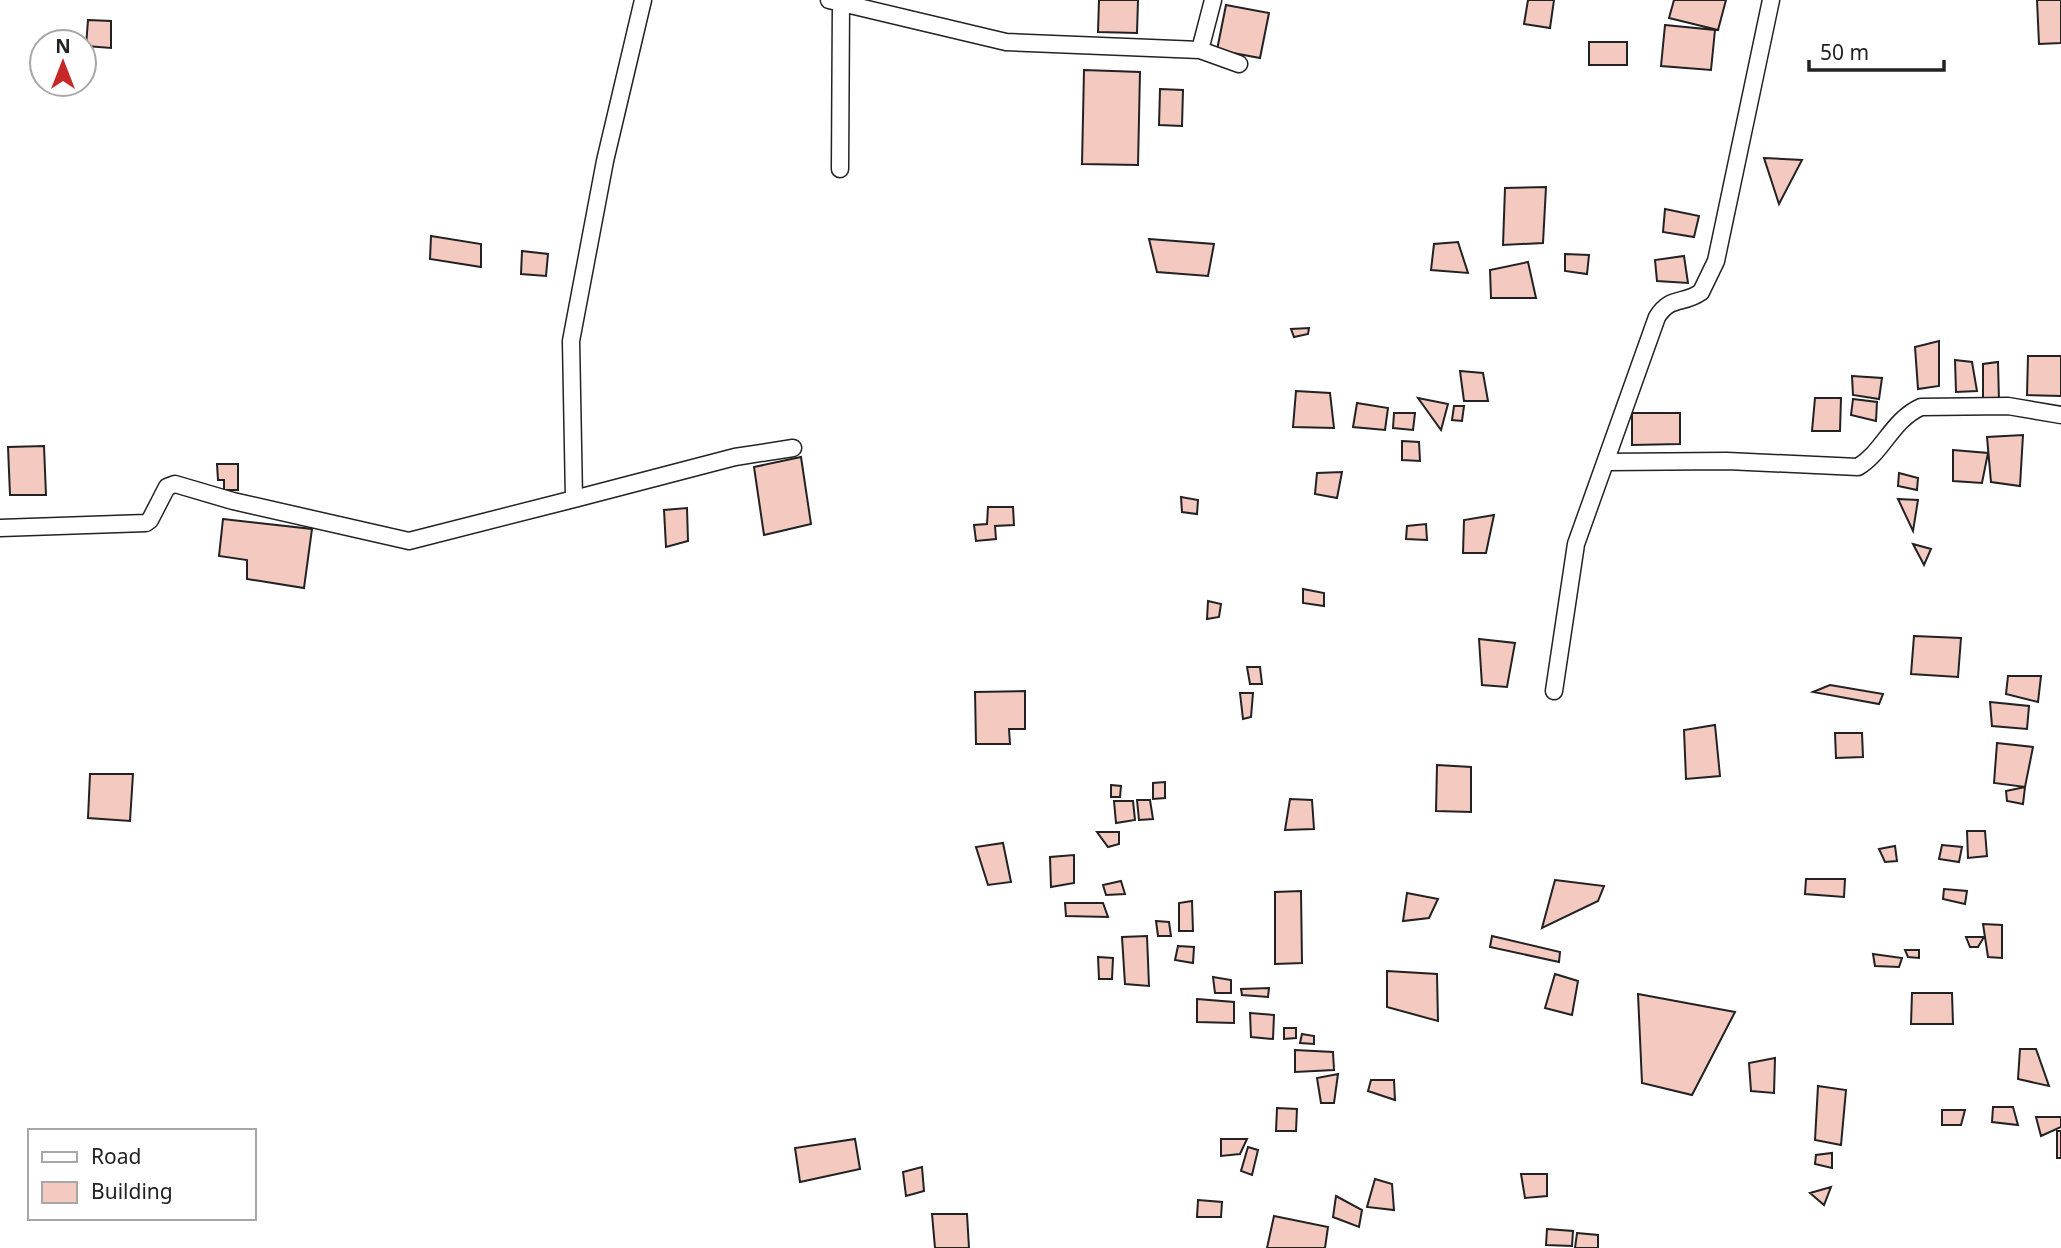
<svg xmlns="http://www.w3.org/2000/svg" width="2061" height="1248" font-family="'Noto Sans',sans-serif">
<rect width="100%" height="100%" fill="#fff"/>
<path fill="#f3c9c0" stroke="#222" stroke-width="2" d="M1099 0H1138L1137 33 1098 32Z
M1528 0H1554L1550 28 1524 24Z
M1674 0H1726L1718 30 1669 18Z
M2037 0H2061V43L2039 44Z
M1226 5 1269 13 1260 58 1217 50Z
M88 20 111 21V48L86 46Z
M1665 25 1715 30 1711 70 1661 66Z
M1589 42H1627V65H1589Z
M1084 70 1140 72 1138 165 1082 164Z
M1160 89 1183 90 1182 126 1159 125Z
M1764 158 1802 160 1779 204Z
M1546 187 1543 243 1503 245 1505 188Z
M1665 209 1699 216 1694 237 1663 232Z
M431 236 481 244V267L430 259Z
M1149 239 1214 244 1208 276 1157 272Z
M1458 242 1468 273 1431 270 1434 244Z
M522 251 548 254 546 276 521 274Z
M1565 254 1589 255 1587 274 1565 271Z
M1684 256 1688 283 1657 281 1655 260Z
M1528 262 1536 298H1491L1490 270Z
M1309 328 1308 334 1294 337 1291 329Z
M1939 341V386L1918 389 1915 347Z
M2028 356H2061V396L2027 395Z
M1955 360 1972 362 1977 391 1956 392Z
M1998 362 1999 401 1983 398V364Z
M1460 371 1483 373 1488 401H1464Z
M1852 376 1882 378 1879 399 1853 395Z
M1296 391 1330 393 1334 428 1293 427Z
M1418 398 1448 404 1441 430Z
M1815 398H1841L1840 431H1812Z
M1853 399 1877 402 1876 421 1851 415Z
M1357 403 1388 408 1385 430 1353 427Z
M1454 406H1464L1462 421 1452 420Z
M1394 413H1415L1413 430 1393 428Z
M1632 413H1680V444L1632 445Z
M2023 435 2020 486 1991 482 1987 437Z
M1402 441 1419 442 1420 461 1402 460Z
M44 446 46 495H10L8 447Z
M1953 450 1988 453 1982 483 1953 481Z
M801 457 811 524 764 535 754 467Z
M217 464H238V490H224V480H218Z
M1342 472 1337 498 1315 494 1317 473Z
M1899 473 1918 478 1917 490 1898 486Z
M1181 497 1198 500 1197 514 1182 512Z
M1898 499 1918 500 1913 531Z
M988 507H1013L1014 525 995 526 996 539 976 541 974 525 987 524Z
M687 508 688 541 666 547 664 510Z
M1494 515 1486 553H1463L1464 520Z
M223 519 312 529 304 588 247 579V560L219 556Z
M1426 524 1427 540 1406 539 1407 526Z
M1913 544 1931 549 1924 565Z
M1303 589 1324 593V606L1303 603Z
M1208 601 1221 604 1219 617 1207 619Z
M1914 636 1961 638 1958 677 1911 674Z
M1479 639 1515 643 1507 687 1482 685Z
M1247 667H1260L1262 684H1250Z
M2008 676H2041L2038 702 2006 694Z
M1830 685 1883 694 1879 704 1813 692Z
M1025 691V729H1009L1010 744H976L975 692Z
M1240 693H1253L1251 717 1243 719Z
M1990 702 2029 706 2027 729 1992 726Z
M1715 725 1720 776 1686 779 1684 730Z
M1835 733H1862L1863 757 1836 758Z
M1997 743 2033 747 2025 787 1994 783Z
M1437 765 1471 767V812L1436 811Z
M90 774H133L130 821 88 818Z
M1165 782V798L1153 799V783Z
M1111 785 1121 786 1120 797H1111Z
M2025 787 2023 804 2007 801 2006 791Z
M1290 799 1312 800 1314 829 1285 830Z
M1137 800H1150L1153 819 1139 820Z
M1114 801H1133L1135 820 1116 823Z
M1967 831H1985L1987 856 1968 858Z
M1097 832H1119V844L1108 847Z
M1003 843 1011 882 988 885 976 847Z
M1942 845 1962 847 1959 862 1939 859Z
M1895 846 1897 861 1885 862 1879 849Z
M1074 855V883L1051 887 1050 857Z
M1806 879H1845L1844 897 1805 894Z
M1555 880 1604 886 1598 901 1542 928Z
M1121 881 1125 894 1106 895 1103 885Z
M1944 889 1967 891 1965 904 1943 899Z
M1301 891 1302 963 1275 964V892Z
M1407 893 1438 899 1429 918 1403 921Z
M1192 901 1193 931H1179V903Z
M1065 903H1103L1108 917 1066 916Z
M1156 921 1169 922 1171 936H1158Z
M1983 924 2002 925V958L1988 957Z
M1147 936 1149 986 1125 984 1122 937Z
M1492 936 1560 952 1559 962 1490 947Z
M1966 937H1984L1978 947H1970Z
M1178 946 1194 947 1193 963 1175 960Z
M1905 950H1919V958L1908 957Z
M1873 954 1902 958 1899 967 1875 966Z
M1098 957 1113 958 1112 979H1099Z
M1387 971 1437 974 1438 1021 1387 1007Z
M1555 974 1578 981 1572 1015 1545 1008Z
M1213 977 1231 980V993H1215Z
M1269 988 1268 997 1242 995 1241 989Z
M1912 993H1952L1953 1024H1911Z
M1638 994 1735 1012 1692 1095 1642 1083Z
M1197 999 1234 1002V1023L1197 1022Z
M1250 1013 1274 1015 1273 1039 1251 1037Z
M1284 1028H1296V1038L1284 1039Z
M1302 1034 1314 1036V1044L1300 1043Z
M2020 1049H2036L2049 1086 2018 1079Z
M1295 1050 1333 1052 1334 1070 1295 1072Z
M1775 1058 1774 1093 1751 1091 1749 1063Z
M1338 1074 1334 1103H1321L1317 1078Z
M1371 1080H1394L1395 1100 1368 1091Z
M1818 1086 1846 1090 1841 1145 1815 1140Z
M1993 1107H2013L2018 1125 1992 1122Z
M1277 1108 1297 1109 1296 1131H1276Z
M1942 1110H1965L1961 1125H1942Z
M2036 1117H2061V1127L2041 1136Z
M2057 1131H2061V1158H2057Z
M855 1139 860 1169 800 1182 795 1148Z
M1221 1139H1247L1240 1154 1221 1156Z
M1248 1147 1258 1150 1252 1175 1241 1171Z
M1832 1153V1168L1815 1164 1816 1155Z
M922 1167 924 1191 906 1196 903 1172Z
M1521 1174H1547V1196L1525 1198Z
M1375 1179 1392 1184 1394 1210 1367 1207Z
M1831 1187 1824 1205 1810 1193Z
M1336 1196 1362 1210 1359 1227 1333 1217Z
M1198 1200 1222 1202 1221 1217H1197Z
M932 1214H967L969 1248H935Z
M1274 1216 1328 1227 1325 1248H1267Z
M1547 1229 1573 1231 1572 1246 1546 1245Z
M1577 1233 1598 1235V1248H1575Z"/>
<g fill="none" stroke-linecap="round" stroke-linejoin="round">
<defs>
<path id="street" d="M643 0 605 161 571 341 574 499 735 457 793 448
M829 0 1006 42 1200 50
M1213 0 1200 50 1239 64
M840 169 841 1
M1607 462 1727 461 1858 467C1883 452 1892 420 1921 407L2008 406 2061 415
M0 528 146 523 150 520 167 487 175 484 233 501 409 541 574 499
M1554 691 1576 544 1657 317C1671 295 1683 305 1701 292L1716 261 1771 0"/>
</defs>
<use href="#street" stroke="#222" stroke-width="19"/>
<use href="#street" stroke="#fff" stroke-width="16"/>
</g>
<rect x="28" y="1129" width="228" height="91" fill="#ffffff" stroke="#a7a7a7" stroke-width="2"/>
<rect x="42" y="1152" width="35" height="10" fill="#ffffff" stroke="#a7a7a7" stroke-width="2"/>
<text x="91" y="1164" font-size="21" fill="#222222">Road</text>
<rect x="42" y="1182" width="35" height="21" fill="#f3c9c0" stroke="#a7a7a7" stroke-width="2"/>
<text x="91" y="1199" font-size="21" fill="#222222">Building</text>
<g transform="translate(63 63)"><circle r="33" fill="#ffffff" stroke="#a7a7a7" stroke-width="2"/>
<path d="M0-5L12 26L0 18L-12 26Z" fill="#c62828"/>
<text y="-10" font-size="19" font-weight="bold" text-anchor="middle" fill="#222222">N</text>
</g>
<path d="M1809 60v10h135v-10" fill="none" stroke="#222222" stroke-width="3.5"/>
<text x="1820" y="60" font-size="21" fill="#222222" stroke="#ffffff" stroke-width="5" paint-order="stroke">50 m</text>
</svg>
